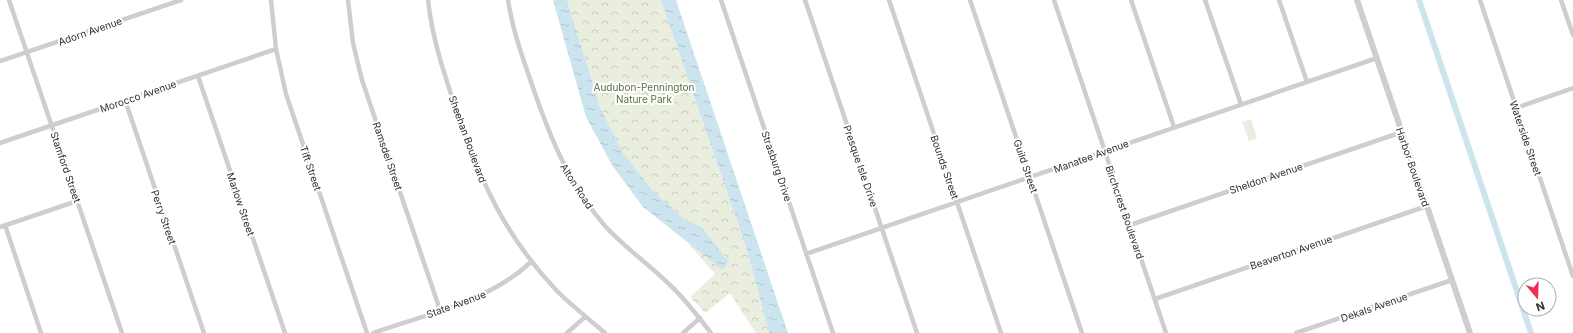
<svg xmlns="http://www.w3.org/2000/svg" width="1573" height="333" font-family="Inter,sans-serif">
<defs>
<pattern id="park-crowns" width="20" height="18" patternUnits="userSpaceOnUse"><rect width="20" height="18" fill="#e9eedf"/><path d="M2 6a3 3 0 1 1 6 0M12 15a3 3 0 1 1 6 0" fill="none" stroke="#c8cdc0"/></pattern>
<pattern id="water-ripples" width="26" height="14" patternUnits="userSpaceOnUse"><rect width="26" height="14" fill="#cbe4ee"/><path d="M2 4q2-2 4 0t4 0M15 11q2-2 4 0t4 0" fill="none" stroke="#afc4cd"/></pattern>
</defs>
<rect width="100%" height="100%" fill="#fff"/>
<path fill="url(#park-crowns)" d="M567 0H661L747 250 769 333H756L730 293 705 313 690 297 715 274 687 242 723 269 729 262 702 227 684 219 652 190 623 153 600 107Z"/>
<path fill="#e9eedf" d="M1251 119 1257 138 1249 141 1242 122Z"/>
<path fill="url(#water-ripples)" d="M553 0H567L600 107 623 153 652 190 684 219 702 227 729 262 723 270 643 207 612 165 586 117Z
M661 0H676L788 333H769L747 250Z"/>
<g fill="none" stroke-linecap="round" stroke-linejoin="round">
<path stroke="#cbe4ee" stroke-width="6" d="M1419 0 1531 333"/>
<path stroke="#cecece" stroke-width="4.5" d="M9 0 122 333
M271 0 276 49 286 94 367 333
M348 0 353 43 362 80 440 310
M428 0C432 38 444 73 456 109 480 180 504 235 557 291 572 306 589 319 605 333
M508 0C512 27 521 53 530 79 548 132 567 182 605 226 625 248 649 264 670 285 685 299 698 316 711 333
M721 0 833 333
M805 0 917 333
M889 0 1001 333
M970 0 1082 333
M1054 0 1166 333
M1131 0 1174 127
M1205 0 1241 104
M1279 0 1307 82
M1480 0 1573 276
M1561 0 1573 35
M0 61 181 0
M198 76 285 333
M125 100 204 333
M1516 108 1573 88
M0 143 276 49
M5 225 41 333
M1130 225 1402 132
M0 227 77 201
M806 254 1377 58
M1155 299 1427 206
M373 333C427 314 488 302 531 262
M567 333 585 317
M683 333 700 318
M1296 333 1452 280"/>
<path stroke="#cecece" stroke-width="6" d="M1357 0 1470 333"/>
</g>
<g text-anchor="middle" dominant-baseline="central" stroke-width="4" stroke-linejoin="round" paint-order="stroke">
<g font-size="10" fill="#313131" stroke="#fff">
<text transform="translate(90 31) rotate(-19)">Adorn Avenue</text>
<text transform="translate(138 96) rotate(-19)">Morocco Avenue</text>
<text transform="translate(1526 138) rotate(71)">Waterside Street</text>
<text transform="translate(468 139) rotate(70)">Sheehan Boulevard</text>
<text transform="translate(388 156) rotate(71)">Ramsdel Street</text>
<text transform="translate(1091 156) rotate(-20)">Manatee Avenue</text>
<text transform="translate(777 166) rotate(71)">Strasburg Drive</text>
<text transform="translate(861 166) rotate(71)">Presque Isle Drive</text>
<text transform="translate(1026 166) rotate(71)">Guild Street</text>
<text transform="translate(66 167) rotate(71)">Stamford Street</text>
<text transform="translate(945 167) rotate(71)">Bounds Street</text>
<text transform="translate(1413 167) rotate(71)">Harbor Boulevard</text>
<text transform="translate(311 168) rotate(71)">Tift Street</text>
<text transform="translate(1266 178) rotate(-19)">Sheldon Avenue</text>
<text transform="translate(577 186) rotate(57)">Alton Road</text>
<text transform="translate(241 204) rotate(71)">Marlow Street</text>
<text transform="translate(1125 212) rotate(71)">Birchcrest Boulevard</text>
<text transform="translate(164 217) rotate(71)">Perry Street</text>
<text transform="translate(1291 252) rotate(-19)">Beaverton Avenue</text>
<text transform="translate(456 304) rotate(-20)">State Avenue</text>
<text transform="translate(1374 307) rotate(-19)">Dekals Avenue</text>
</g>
<g font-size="10" fill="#59703c" stroke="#fff">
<text x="644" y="87">Audubon-Pennington<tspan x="644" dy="12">Nature Park</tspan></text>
</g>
</g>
<g transform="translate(1537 297) rotate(161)"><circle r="19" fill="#ffffff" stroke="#adadad"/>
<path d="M0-3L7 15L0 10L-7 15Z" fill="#ed2e4f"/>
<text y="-6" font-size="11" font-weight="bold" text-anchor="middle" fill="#313131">N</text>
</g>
</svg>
